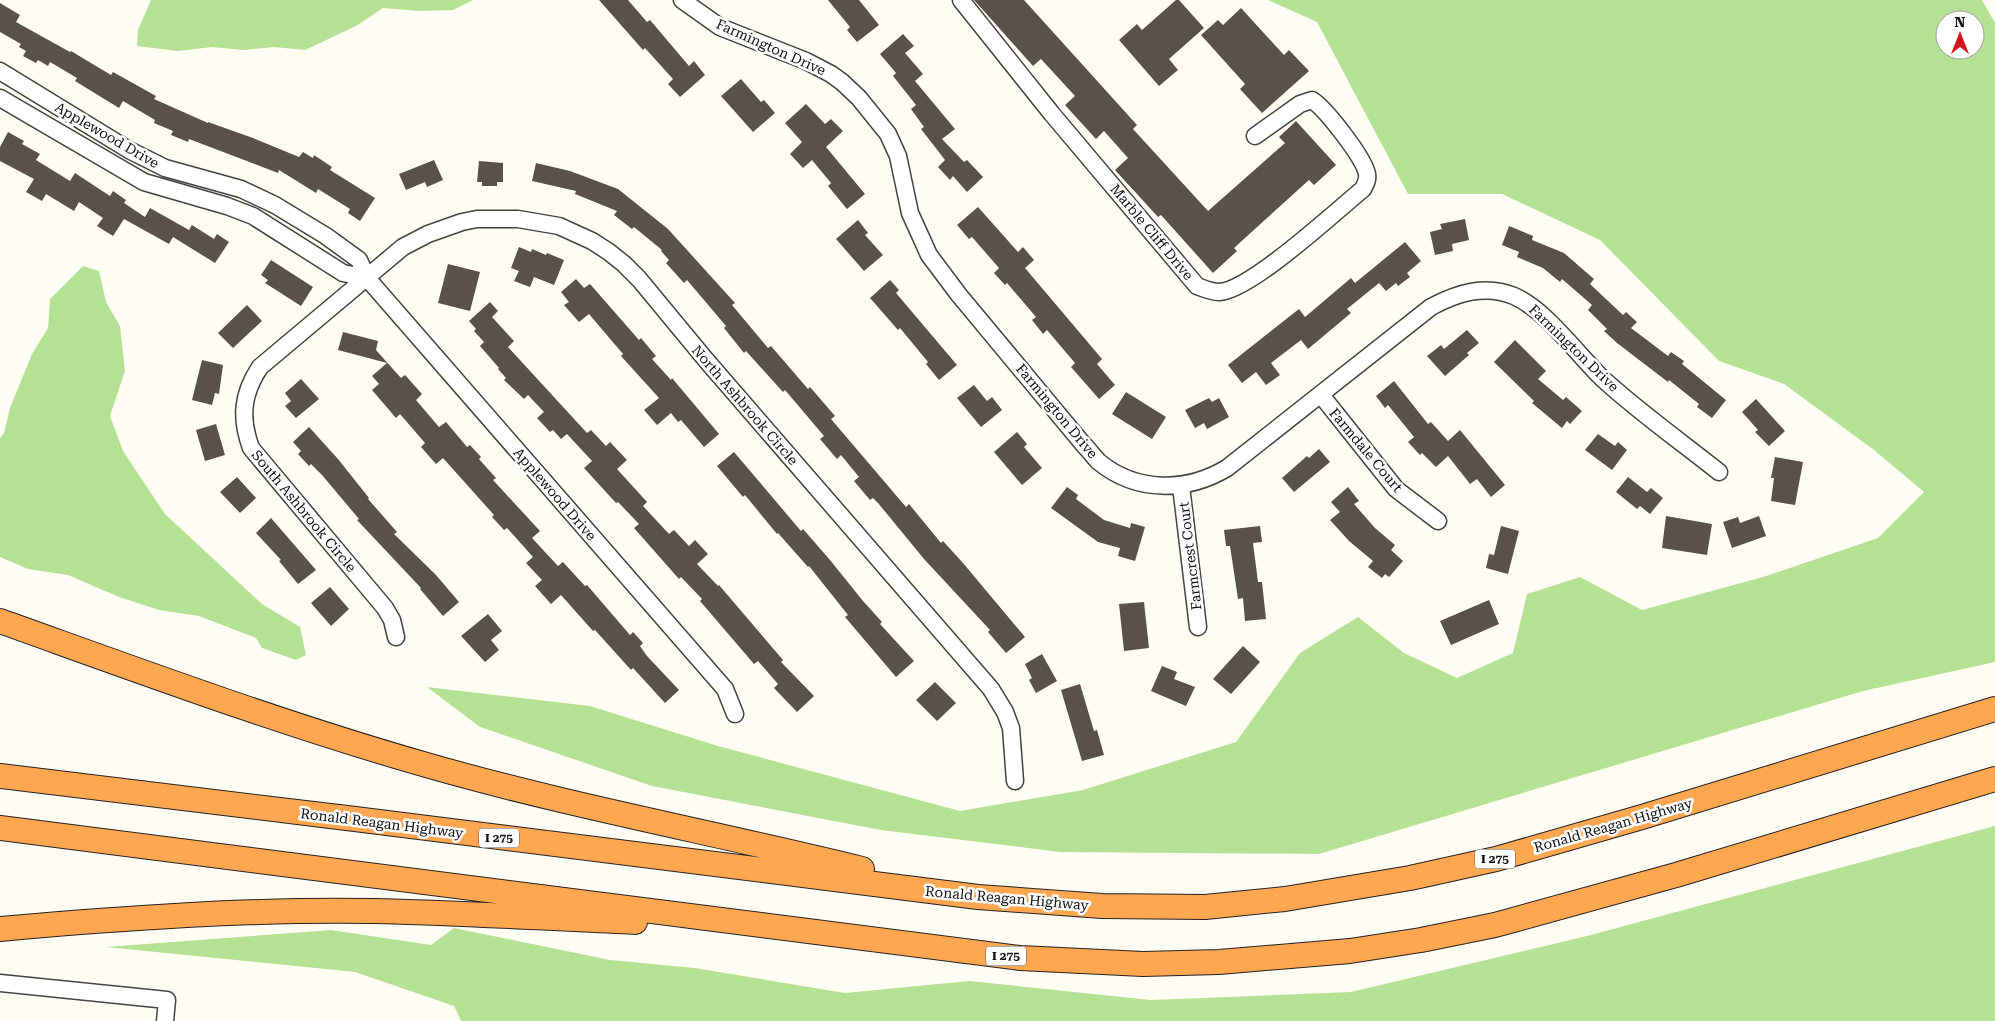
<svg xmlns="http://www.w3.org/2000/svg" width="1995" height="1021" font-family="'Roboto Serif',serif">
<rect width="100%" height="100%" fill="#fffdf3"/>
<path fill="#b5e195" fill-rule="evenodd" d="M151 0H473L453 10 419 11 383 8 356 26 305 50 274 47 243 50 212 47 178 51 137 46 138 30Z
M1268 0H1982L1995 23V662L1863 691 1319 854 1060 852 881 830 652 786 480 727 427 687 590 706 718 746 960 811 1083 790 1236 742 1300 653 1358 617 1404 653 1457 678 1513 653 1527 594 1580 577 1642 610 1763 577 1878 538 1924 492 1874 450 1784 384 1719 361 1600 240 1502 194H1408L1317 22ZM1945 20H1975V50H1945Z
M83 266 99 271 106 302 120 326 125 371 110 416 123 451 165 514 262 604 300 627 306 655 296 660 262 648 256 638 199 616 159 610 119 597 68 575 28 569 0 557V438L4 433 10 408 32 354 48 328 50 299Z
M1995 826V1021H461L454 1006 355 972 106 947 331 930 431 945 454 928 610 960 695 968 845 993 969 981 1151 1000 1351 992 1587 936Z"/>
<path fill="#5a514b" d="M599 0H628L647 22 650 20 689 66 694 61 705 75 680 97 668 84 673 79 645 48 643 50Z
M828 0H859L879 25 857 42 847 30 850 27Z
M974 0H1024L1137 125 1133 129 1208 211 1285 143 1279 137 1296 121 1336 165 1314 185 1309 180 1234 248 1237 251 1213 273 1161 215 1158 217 1115 170 1128 158 1104 131 1096 139 1065 105 1075 96 1041 59 1033 66Z
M1176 0H1179L1204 28 1169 59 1178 70 1159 86 1119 40 1137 24 1142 30Z
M0 3 20 15 16 22 70 52 71 51 111 75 113 72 156 96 154 99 208 123V122L253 138 299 157 303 152 313 158 314 155 332 167 330 170 375 198 360 221 348 213 350 209 318 189 316 193 279 170 278 173 189 139 188 142 171 135 173 131 154 123 155 120 123 101 119 108 75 81 77 78 50 62 48 66 38 60 36 63 23 56 26 51 19 47 21 44 0 32Z
M1241 8 1284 55 1289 50 1309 71 1262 113 1240 89 1245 84 1201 35 1218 20 1223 25Z
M903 34 914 46 905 53 923 74 915 81 955 129 942 139 964 162 967 160 983 177 967 192 953 176 950 180 938 167 945 160 921 129 924 127 911 109 916 105 893 76 896 73 880 54Z
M741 79 761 102 764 100 775 113 753 132 721 96Z
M806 104 825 124 831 119 843 131 826 147 865 194 847 209 828 186 831 183 812 160 803 168 790 154 802 142 785 123Z
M8 132 24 141 22 144 40 154 36 160 70 181 75 173 110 196 113 191 126 200 124 203 145 217 150 208 189 230 192 225 214 239 217 234 229 242 215 263 173 237 169 244 124 219 113 236 97 226 103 218 79 202 74 211 46 194 42 201 26 192 34 179 0 161V147Z
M434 160 443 180 427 187 425 182 406 190 399 174Z
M479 161 503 163V182H497V186H482V182H477Z
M536 163 570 171 618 189 668 229 735 303 732 305 768 348 771 346 808 389 810 387 835 416 831 419 906 507 909 504 941 543 943 541 963 563 1025 637 1006 653 988 632 990 630 924 559 878 503 873 498 870 500 854 481 859 477 841 455 837 459 820 439 824 436 785 390 783 392 746 351 744 353 724 328 726 326 687 280 684 283 666 263 669 260 661 251 662 250 634 227 632 229 614 215 617 211 575 194 576 191 532 181Z
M978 207 1018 252 1023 247 1034 260 1025 268 1102 359 1097 364 1115 385 1099 399 1071 367 1075 363 1047 330 1043 334 1032 320 1036 317 1007 283 1005 285 994 273 999 268 972 237 969 239 957 225Z
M1465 219 1469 240 1452 244 1453 251 1435 255 1430 232 1442 229 1440 224Z
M858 220 868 233 865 235 883 255 864 271 836 239Z
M1509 226 1533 236 1532 240 1564 253 1594 279 1590 284 1623 315 1626 312 1637 322 1631 328 1668 356 1671 352 1684 361 1682 364 1726 400 1712 418 1697 407 1699 404 1669 380 1668 382 1617 343 1604 331 1607 329 1588 310 1592 305 1562 279 1560 282 1543 268 1517 257 1519 252 1502 245Z
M1405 242 1421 261 1407 273 1410 277 1398 286 1396 283 1386 291 1379 283 1347 309 1351 313 1308 349 1301 340 1271 363 1280 375 1266 385 1256 372 1242 383 1228 365 1299 309 1305 317 1351 278 1355 283Z
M519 247 531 252 532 249 546 255 547 253 564 260 554 285 534 277 530 287 514 281 519 271 511 268Z
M271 260 313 287 301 306 265 283 268 280 261 275Z
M448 264 480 272 470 311 438 303Z
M576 279 584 288 590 284 639 340 641 338 656 356 652 359 671 380 672 378 719 434 704 447 681 420 678 422 671 413 657 425 644 410 659 398 621 356 623 354 589 314 579 322 564 305 569 302 561 292Z
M890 280 899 290 896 293 957 365 939 380 926 364 928 362 900 328 898 330 870 298Z
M490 302 498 311 492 317 514 341 508 347 587 433 591 430 606 446 610 442 627 460 617 469 647 502 643 506 669 534 674 530 689 546 695 540 708 554 697 564 718 586 719 585 783 660 781 662 814 696 797 712 774 688 778 684 758 661 754 664 700 601 702 599 681 577 679 579 634 528 639 524 618 502 616 503 584 468 592 461 567 434 561 439 553 430 550 432 537 418 544 412 528 395 524 399 504 380 506 378 498 369 499 368 480 346 484 342 474 331 476 329 469 321Z
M247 305 262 321 233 348 218 333Z
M1467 330 1479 343 1467 353 1469 355 1445 376 1427 356 1441 345 1444 349Z
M343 332 378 341 376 350 401 378 405 375 422 394 416 400 439 427 446 422 467 447 470 445 481 457 479 459 496 478 493 480 540 531 532 538 558 566 563 562 585 586 587 585 630 635 633 632 643 643 640 646 647 656 679 690 665 703 633 668 631 670 595 630 593 631 561 595 551 604 535 586 542 580 526 563 533 557 507 528 504 530 492 517 494 515 443 458 436 464 421 447 425 443 400 414 396 418 372 390 379 384 372 376 387 363 338 350Z
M1515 340 1546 371 1538 379 1563 400 1566 397 1582 411 1570 424 1567 421 1562 428 1532 403 1534 401 1494 362Z
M202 360 223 365 219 394 215 393 212 405 192 400Z
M301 379 319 399 296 418 285 406 291 401 285 393Z
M1394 381 1428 424 1431 422 1448 441 1460 430 1505 485 1491 497 1477 479 1470 484 1448 456 1436 467 1422 453 1420 455 1408 442 1414 437 1388 405 1385 408 1376 396Z
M974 385 987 401 992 397 1002 410 981 427 957 398Z
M1126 392 1166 417 1152 439 1112 414Z
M1209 398 1212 402 1219 398 1229 417 1207 429 1204 423 1195 428 1185 410Z
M1756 399 1785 431 1769 446 1755 432 1758 430 1742 412Z
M216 424 225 455 205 461 196 430Z
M309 427 338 459 369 498 368 499 397 532 394 534 436 575 459 602 443 616 420 589 421 588 357 520 359 519 322 475 311 464 309 466 298 454 301 451 293 442Z
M1017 432 1027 444 1024 447 1042 468 1022 485 994 452Z
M1598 434 1615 446 1618 442 1627 450 1612 470 1585 450Z
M1319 449 1330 462 1294 492 1282 478 1307 456 1309 458Z
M734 452 801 531 803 529 830 560 863 601 882 622 880 624 914 661 896 677 845 617 848 615 809 566 808 567 778 533 777 534 745 495 743 497 717 466Z
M1775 457 1803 462 1795 505 1771 501 1774 478H1771Z
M237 477 256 498 240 513 220 492Z
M1628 477 1647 492 1651 488 1663 498 1650 514 1640 506 1637 509 1616 492Z
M1067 487 1078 495 1076 499 1104 520 1130 528 1131 523 1145 527 1135 561 1118 556 1120 548 1098 542 1051 508Z
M1348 487 1359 501 1354 504 1375 528 1395 545 1391 550 1403 561 1389 577 1385 574 1382 578 1368 567 1373 561 1349 541 1330 520 1340 512 1331 502Z
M1666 516 1712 524 1707 555 1662 548Z
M1759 516 1766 536 1732 548 1723 522 1738 517 1740 523Z
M271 518 316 570 298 584 279 561 281 560 256 533Z
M1260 526 1262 542 1253 543 1258 582H1262L1266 619 1245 621 1243 598 1238 599 1230 546H1226L1224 530Z
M1501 526 1519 531 1508 574 1486 568 1489 554 1494 555Z
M330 587 349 609 331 626 311 603Z
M1489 600 1499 624 1451 645 1440 621Z
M1144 602 1149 648 1124 651 1119 604Z
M488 614 502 631 491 640 499 650 485 662 461 636Z
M1243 646 1260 662 1231 694 1213 679Z
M1042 654 1057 681 1036 693 1029 680 1032 678 1025 664Z
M1162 666 1177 672 1174 679 1195 687 1186 706 1151 691Z
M935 682 956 703 937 721 916 700Z
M1080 684 1094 731 1097 730 1104 755 1082 761 1061 690Z"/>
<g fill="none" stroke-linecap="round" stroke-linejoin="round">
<defs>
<path id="minor" d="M682 0 720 27 806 61 831 74 842 82 859 98 888 134 898 156 910 213 929 255 959 295 1083 444C1089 450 1094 457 1099 462 1137 493 1187 492 1227 468L1431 307C1457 293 1485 284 1514 296 1546 310 1577 354 1603 379 1639 412 1680 441 1719 472
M961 0 1052 114 1197 286C1205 289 1211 292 1219 292 1250 291 1336 211 1363 189 1366 183 1368 180 1367 174 1364 158 1326 109 1312 100L1300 104 1255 136
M0 71 129 150 165 168 241 189 275 205 326 236 359 260 367 278 725 689 735 714
M0 98 144 182 227 206 253 216 343 273 367 278
M1321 395 1396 489 1438 521
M1181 486 1198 627
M396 637 392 620 385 608 251 448C240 418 242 394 260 367L403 247 428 234 462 222 477 219H518L559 226 592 241 609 252 624 264 639 279 706 360 991 689 1005 712 1011 728 1015 781
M0 983 167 1000 165 1021"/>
<path id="highway" d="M0 621C140 671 280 723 423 764 568 806 716 833 862 869
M0 776 355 819 978 897 1102 906 1205 907 1285 899 1410 878 1496 859 1642 817 1995 709
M0 828 1020 958 1143 964 1219 962 1350 951 1421 940 1495 925 1676 875 1995 779
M0 929C124 918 249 909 374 911 461 913 548 918 635 922"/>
</defs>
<use href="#minor" stroke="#434343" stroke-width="19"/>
<use href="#highway" stroke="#212121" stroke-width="26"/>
<use href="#minor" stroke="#fff" stroke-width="16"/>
<use href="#highway" stroke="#ffa651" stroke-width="24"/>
</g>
<g text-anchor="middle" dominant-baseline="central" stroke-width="5" stroke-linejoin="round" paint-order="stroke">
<g fill="#fff" stroke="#585858" stroke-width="1">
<rect x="479" y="828.5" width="40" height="19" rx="4"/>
<rect x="1475" y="849.5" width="40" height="19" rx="4"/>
<rect x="986" y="946.5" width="40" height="19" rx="4"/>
</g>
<g font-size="12" font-weight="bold" fill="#101010">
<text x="499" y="838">I 275</text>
<text x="1495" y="859">I 275</text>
<text x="1006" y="956">I 275</text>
</g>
<g font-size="14" fill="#101010" stroke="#fff">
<text transform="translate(771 47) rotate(24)">Farmington Drive</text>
<text transform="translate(107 135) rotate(30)">Applewood Drive</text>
<text transform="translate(1152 232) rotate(50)">Marble Cliff Drive</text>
<text transform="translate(1574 348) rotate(44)">Farmington Drive</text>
<text transform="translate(745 405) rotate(49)">North Ashbrook Circle</text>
<text transform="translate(1057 411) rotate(50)">Farmington Drive</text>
<text transform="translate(1366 450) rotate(50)">Farmdale Court</text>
<text transform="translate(555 494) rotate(49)">Applewood Drive</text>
<text transform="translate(304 511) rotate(50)">South Ashbrook Circle</text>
<text transform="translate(1190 556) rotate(-97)">Farmcrest Court</text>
<text transform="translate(382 823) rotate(7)">Ronald Reagan Highway</text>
<text transform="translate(1613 825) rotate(-16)">Ronald Reagan Highway</text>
<text transform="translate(1007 898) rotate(5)">Ronald Reagan Highway</text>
</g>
</g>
<g transform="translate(1960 35)"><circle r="24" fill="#ffffff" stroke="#9f9f9f"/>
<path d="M0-4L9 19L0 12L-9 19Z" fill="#d1171b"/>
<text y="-8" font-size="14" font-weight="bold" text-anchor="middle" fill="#101010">N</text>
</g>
</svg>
